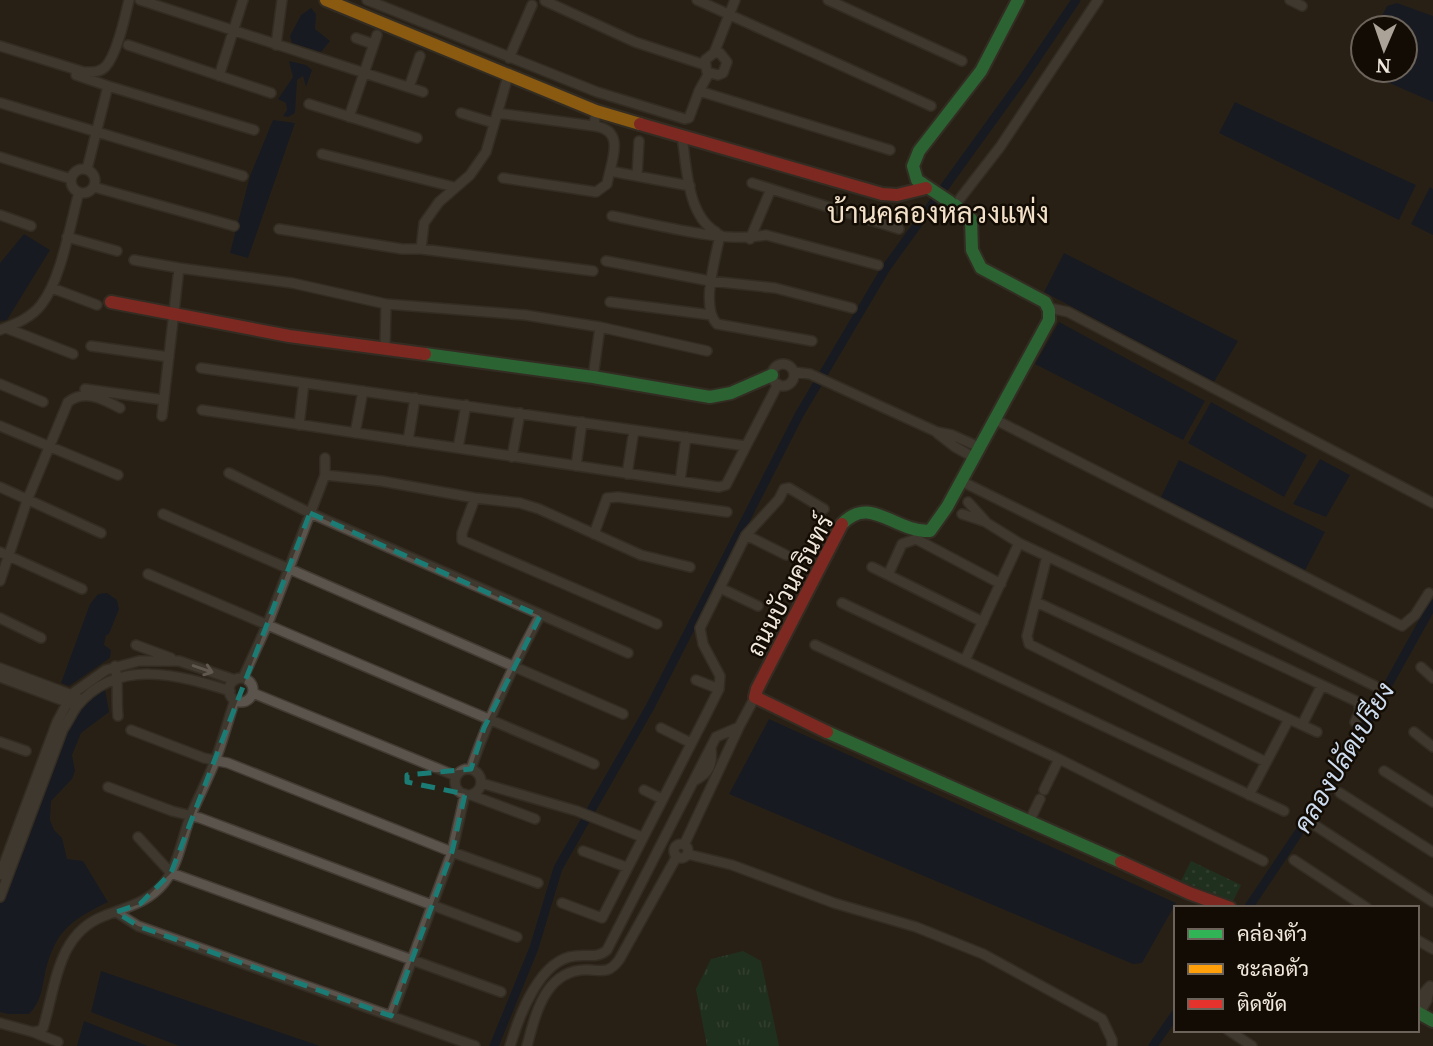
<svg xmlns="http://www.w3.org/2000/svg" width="1433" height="1046" font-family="'Noto Serif',Sarabun,serif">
<defs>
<pattern id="park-tufts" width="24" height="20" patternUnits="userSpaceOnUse" patternTransform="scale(1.75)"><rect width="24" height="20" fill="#18432b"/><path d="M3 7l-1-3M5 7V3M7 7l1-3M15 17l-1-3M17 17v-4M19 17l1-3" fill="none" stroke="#3a5e49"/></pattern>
<pattern id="garden-dots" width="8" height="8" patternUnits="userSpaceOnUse" patternTransform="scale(1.75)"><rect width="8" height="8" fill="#18432b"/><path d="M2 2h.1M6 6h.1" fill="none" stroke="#3a5e49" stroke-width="1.8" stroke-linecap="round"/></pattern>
</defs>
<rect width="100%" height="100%" fill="#282116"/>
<path fill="url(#park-tufts)" d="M743 951 761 961 779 1046H707L696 989 711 959Z"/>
<path fill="url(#garden-dots)" d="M1191 861 1241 885 1233 901 1181 881Z"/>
<path fill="#04122f" d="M1397 3 1433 16V102L1357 69 1363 56V70H1405V28H1376L1387 6Z
M311 8 316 14 315 29 330 41 321 52 292 43 290 36 301 15Z
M289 61 306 65 312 70 306 87 303 76 297 80 295 113 288 117 283 116 287 110 286 103 278 99 293 77Z
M1235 102 1416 185 1399 220 1219 133Z
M273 120 295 123 248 258 230 253 250 176Z
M1430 187 1433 189V235L1411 224Z
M24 234 50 250 7 320 0 321V263Z
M1064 253 1238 341 1214 382 1044 292Z
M1059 322 1205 401 1183 440 1035 364Z
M1211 402 1307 455 1284 497 1188 443Z
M1320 459 1350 475 1326 517 1293 504Z
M1179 460 1325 532 1303 574 1158 503Z
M107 593 117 600 119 609 109 634 106 635 104 645 111 650 110 658 69 686 61 683 90 604 98 594Z
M105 689 109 712 81 733 72 755 75 771 72 779 51 801 50 820 54 830 62 838 67 859 83 861 108 902C71 920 55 931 45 973 42 989 41 1002 29 1014H8L0 1012V898L66 726 91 695Z
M769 719 1176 903 1142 963 1133 964 729 794Z
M101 971 320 1046H179L91 1012Z
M84 1021 148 1046H77Z"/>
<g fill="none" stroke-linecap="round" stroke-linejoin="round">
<path stroke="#04122f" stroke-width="9" d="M1248 908 1340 771 1433 604
M494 1046 534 948 558 868 650 707 799 415 886 268 1022 80 1076 0
M1153 1046 1176 1013"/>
<defs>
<path id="street" d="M140 0 423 92
M367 0 597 92 685 119 689 118 699 91 709 73
M697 0 931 106
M828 0 962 61
M1290 0 1302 6
M545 1 635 42 705 65
M356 38 373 44
M128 45 271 93
M276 45 282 0
M0 46 84 72C92 72 100 73 106 66 117 54 125 17 129 0
M714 53H720L727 62 723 73 718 75 707 72 705 60 714 53 735 0
M509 58 532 5
M76 75 108 86
M219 76 243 0
M409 87 420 56
M699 91 890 150
M1 103 243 176
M309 104 417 138
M461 113 494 123
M497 113 594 126
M349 117 377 35
M682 137C687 168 687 215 716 232
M322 154 454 187
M0 157 71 179
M71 181a12 12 0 1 1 24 0a12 12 0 1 1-24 0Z
M87 169 108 86 254 130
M615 172 690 186
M637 176 639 141
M503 178 596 192 607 184C611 161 627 130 594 126L596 111
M752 183 899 229
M94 187 234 226
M951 203 955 205 1000 147 1098 0
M0 215 31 226
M612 216C655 224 724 244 766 235L878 265
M279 229 402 249H421L593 271
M720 235C716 257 700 307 717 324L812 341
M67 237 117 251
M750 239 771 189
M421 249 424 223 439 202 470 175 486 152 508 76
M134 260 179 268 292 283 386 304 525 315 600 327 707 351
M606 261 710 281 775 288 852 308
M52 288 97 305
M610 302 711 315
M1050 308 1068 312 1433 503
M6 328 73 354
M0 330C15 324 31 318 41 305 61 280 70 225 79 192
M91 346 169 357
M385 347 386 304
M772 375a11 11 0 1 1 22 0a11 11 0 1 1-22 0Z
M201 368 746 446
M794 372 810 374 937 432 952 435 979 447
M593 377 600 327
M0 384 43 402
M85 389 164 400
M202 410 719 487 726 485 778 384
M162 416 179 268
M994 419 1402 626 1415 615 1429 593
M299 425 304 383
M0 426 118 475
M355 433 363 391
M937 433 955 447 973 457
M408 441 415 398
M458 448 466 405
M512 457 520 413
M576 466 582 422
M229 473 310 513 628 653
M627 474 634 430
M325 475 381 481 475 498 520 503 539 509 641 555 690 567
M680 481 686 437
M961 481 1375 686
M0 487 101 533
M475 498 462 533V540L657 624
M968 502 987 523 1019 543 1358 702 1360 711 1355 722
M163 514 623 714
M962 514 986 522
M594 534 607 498 618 497 727 512
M746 535 786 555
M0 552 82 589
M1047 556 1027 636 1029 644 1266 762
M872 567 983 622
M148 574 594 764
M888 575 902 544 916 539 1001 584
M0 581 28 498 68 402C85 389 103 399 120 408
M720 588 758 606
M1036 602 1317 732
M842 603 1284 811
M0 618 41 638
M136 645 171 658
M815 645 1059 759 1263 861
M965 660 1019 543
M115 666C119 682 116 698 118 716
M1421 667 1433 678
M0 668 77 697
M0 677 72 704
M243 678 268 623 325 475V458
M229 690a12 12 0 1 1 24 0a12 12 0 1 1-24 0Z
M696 680 719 689
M253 693 456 776
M1302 725 1322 685
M661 728 691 743
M131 730 204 758 228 763 452 852 538 883
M1414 732 1433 747
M0 742 26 751
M471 769C489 715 513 666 540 616
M455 782a13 13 0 1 1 26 0a13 13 0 1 1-26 0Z
M1384 771 1433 802
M694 781C709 773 713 766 711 748
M481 783 577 811 642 837
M108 787 172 811 200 818 517 937
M644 790 662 799
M1044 790 1059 759
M1340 793 1433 852
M471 795 535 819
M1249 795 1289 719
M1030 820 1040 799
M1316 826 1433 902
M138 837 171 873 501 992
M674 851a7 7 0 1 1 14 0a7 7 0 1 1-14 0Z
M684 845 739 727 755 697
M583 851 626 867
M687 854 732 865 834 903 916 927 983 954 1102 1019 1112 1040V1046
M1294 860 1367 908
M0 875 57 722 72 694 106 670 139 661H179L235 680
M0 897 63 729C68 722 72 713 77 706 118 657 179 675 230 691
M562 903 602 918 708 711 719 689 720 676 703 644 700 628 746 535 779 499 784 489 789 488 824 509
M116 912 138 926 475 1046
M1417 940 1433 949
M1417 1001 1430 986
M1419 1014 1427 1000 1430 986
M391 1016 452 852 465 794
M0 1023 33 1032 58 1042
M1228 1030 1252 1046
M33 1032 39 1031 43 1028C56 986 57 934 104 916 126 907 148 903 164 883 179 864 182 837 191 815 199 796 208 779 215 761 223 741 228 720 235 700
M510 1046C519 1016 540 959 575 956 587 954 597 959 607 950L716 737 739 727
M527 1046C536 1012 546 967 591 970 605 971 610 972 619 960L677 856"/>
<path id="fast" d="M950 202 917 180 913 166 919 151 981 71 1018 0
M425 354 593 377 710 397 731 393 772 375
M842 524C870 494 894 532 930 531L947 507 1049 320V310L1045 302 981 268 972 250 971 219 955 205
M827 732 1121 862
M1417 1012 1433 1021"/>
<path id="slow" d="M326 0 596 111 640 124"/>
<path id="jam" d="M640 124 882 194 897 195 926 188
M111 302 289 336 425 354
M827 732 755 697 757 689 842 524
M1121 862 1189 893 1230 908"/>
</defs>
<use href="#street" stroke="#423b33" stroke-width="12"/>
<use href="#fast" stroke="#423b33" stroke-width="16"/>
<use href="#slow" stroke="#423b33" stroke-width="16"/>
<use href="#jam" stroke="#423b33" stroke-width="16"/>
<use href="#street" stroke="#5a544d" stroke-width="9"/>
<use href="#fast" stroke="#30b455" stroke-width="12"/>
<use href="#slow" stroke="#ff9f0a" stroke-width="12"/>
<use href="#jam" stroke="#e5322d" stroke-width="12"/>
</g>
<defs><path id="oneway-shaft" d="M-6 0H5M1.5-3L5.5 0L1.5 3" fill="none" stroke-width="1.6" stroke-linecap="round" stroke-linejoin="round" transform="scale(1.75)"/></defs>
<use stroke="#a69e95" href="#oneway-shaft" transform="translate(203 669) rotate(19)"/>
<path d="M0 0H1433V1046H0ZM310 513 540 616 484 728 471 769 407 775V782L465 794 452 852 391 1016 138 926 116 912 140 904 171 873Z" fill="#282116" fill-opacity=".55" fill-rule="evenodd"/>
<path fill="none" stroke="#1a7c74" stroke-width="5" stroke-dasharray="14 9" stroke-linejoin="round" d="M310 513 540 616 484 728 471 769 407 775V782L465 794 452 852 391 1016 138 926 116 912 140 904 171 873Z"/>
<g text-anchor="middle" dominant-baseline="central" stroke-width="5" stroke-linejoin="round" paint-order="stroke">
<g font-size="24" fill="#f2e9dd" stroke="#120c05">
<text transform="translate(789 585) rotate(-62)">ถนนบัวนครินทร์</text>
</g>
<g font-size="26" font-style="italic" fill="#cedcef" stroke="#120c05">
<text transform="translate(1343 757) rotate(-59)">คลองปลัดเปรียง</text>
</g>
<g font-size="28" fill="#f4e1ca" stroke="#120c05">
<text x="938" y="212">บ้านคลองหลวงแพ่ง</text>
</g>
</g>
<rect x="1174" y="906" width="245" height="126" fill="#120c05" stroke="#6c645b" stroke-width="2"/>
<rect x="1188" y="929" width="35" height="10" fill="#30b455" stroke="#6c645b" stroke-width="2"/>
<text x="1237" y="941" font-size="21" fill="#f2e9dd">คล่องตัว</text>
<rect x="1188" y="964" width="35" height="10" fill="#ff9f0a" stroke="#6c645b" stroke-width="2"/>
<text x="1237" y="976" font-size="21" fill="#f2e9dd">ชะลอตัว</text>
<rect x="1188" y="999" width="35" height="10" fill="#e5322d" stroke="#6c645b" stroke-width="2"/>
<text x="1237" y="1011" font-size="21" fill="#f2e9dd">ติดขัด</text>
<g transform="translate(1384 49) rotate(182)"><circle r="33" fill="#120c05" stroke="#6c645b" stroke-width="2"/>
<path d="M0-5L12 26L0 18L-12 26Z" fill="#aba397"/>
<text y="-10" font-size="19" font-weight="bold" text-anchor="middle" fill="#f2e9dd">N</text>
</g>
</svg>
